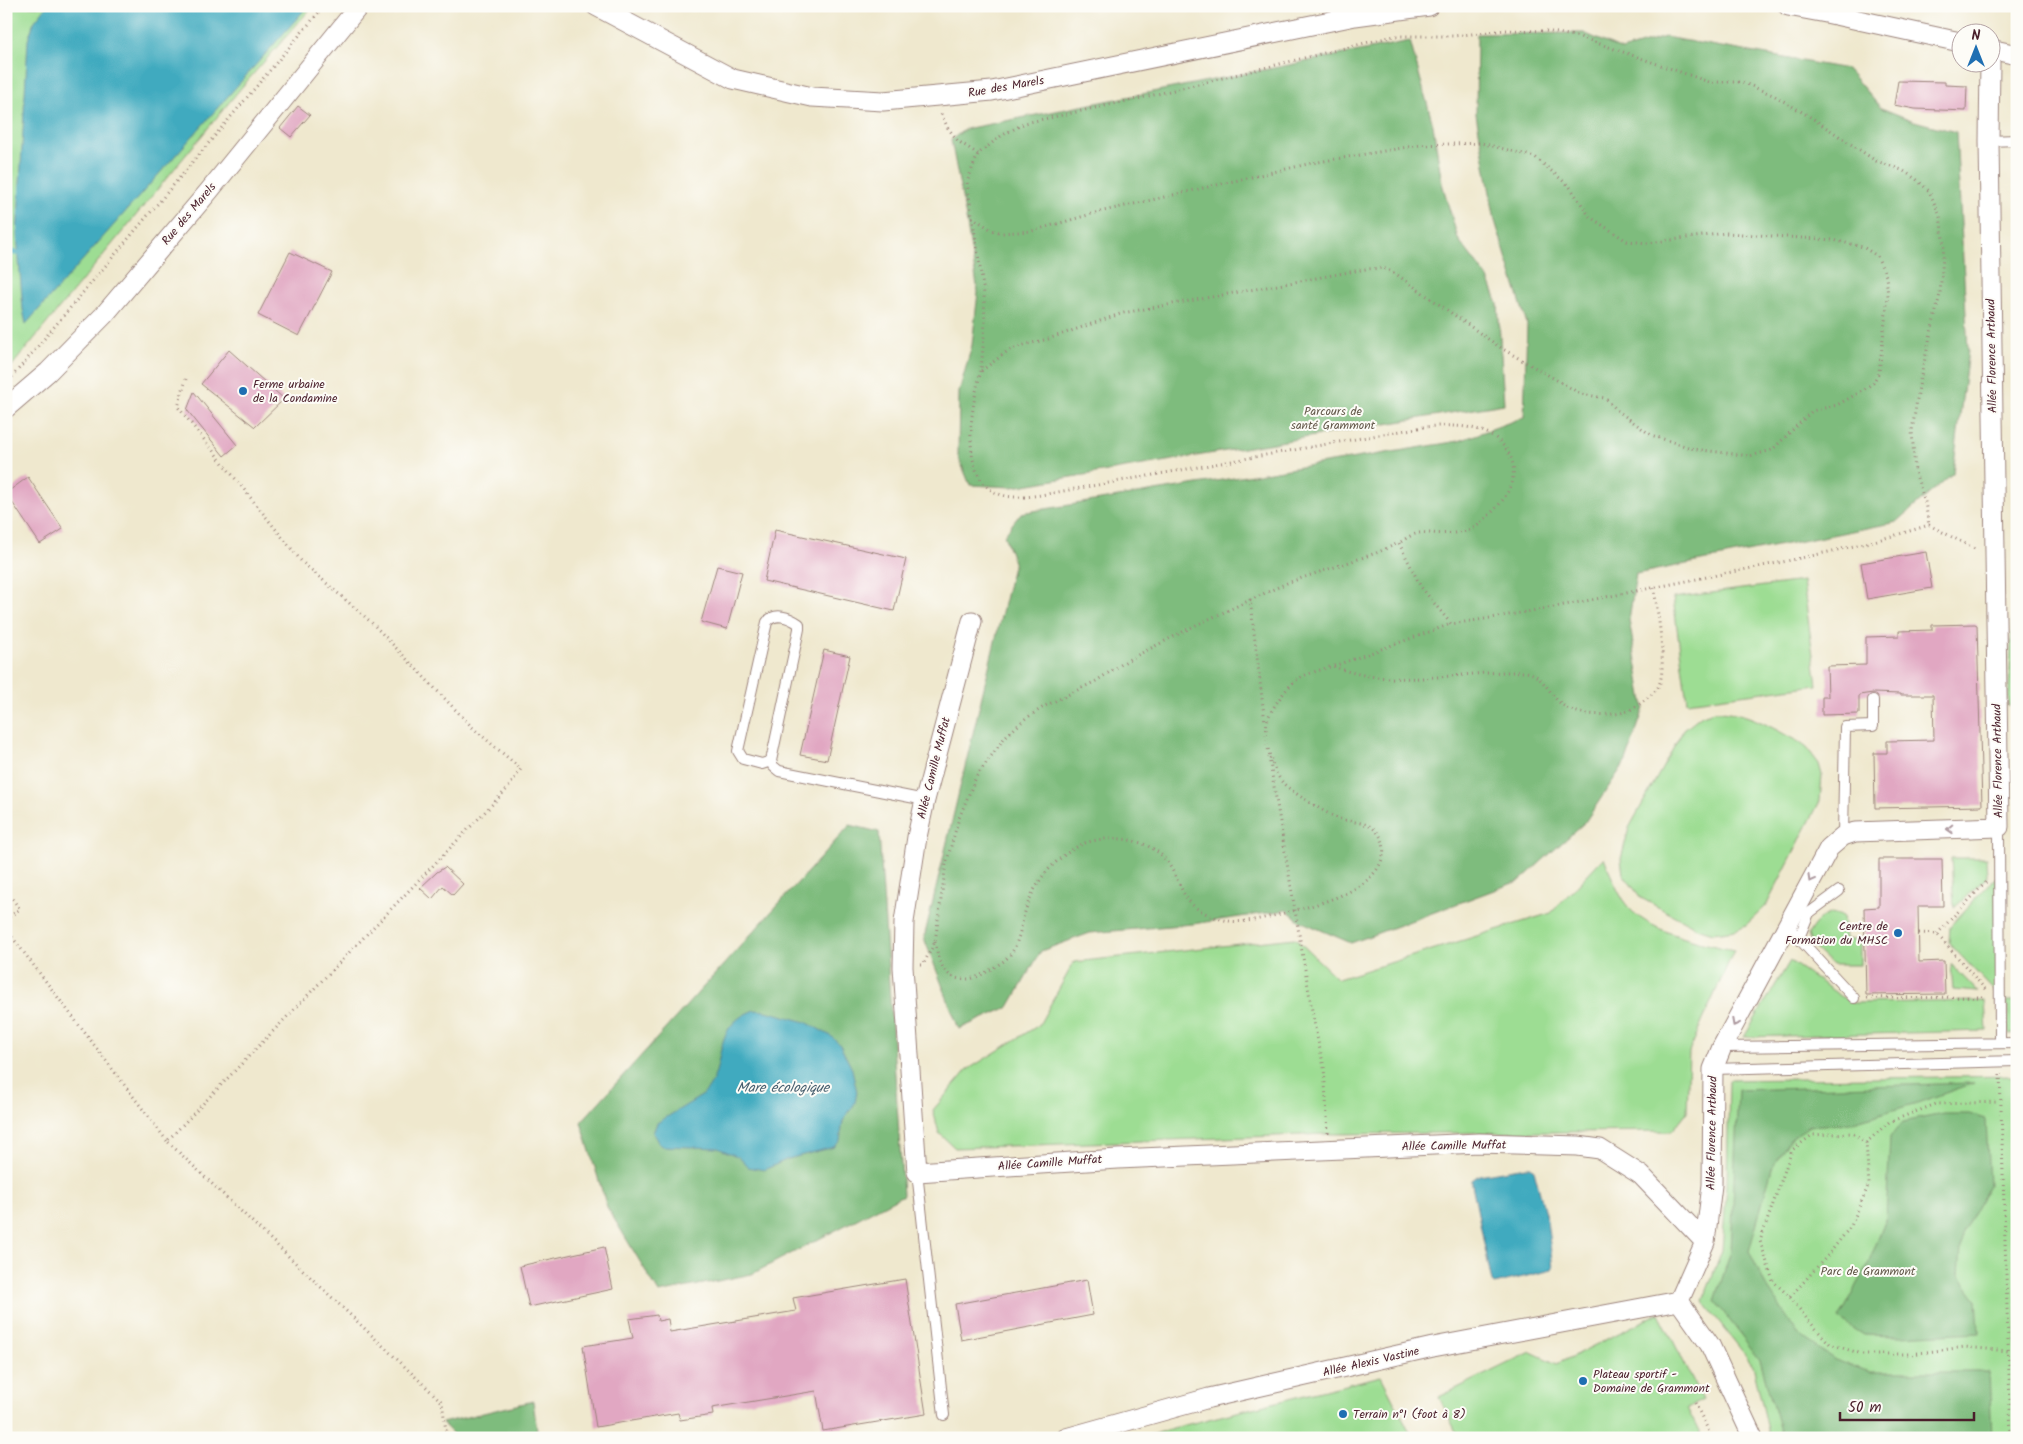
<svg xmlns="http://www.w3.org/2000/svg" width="2023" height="1444" font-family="Kalam,sans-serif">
<rect width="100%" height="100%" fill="#fdfcf7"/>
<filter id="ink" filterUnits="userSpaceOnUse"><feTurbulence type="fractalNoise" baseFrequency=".02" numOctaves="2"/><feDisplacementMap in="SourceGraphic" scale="10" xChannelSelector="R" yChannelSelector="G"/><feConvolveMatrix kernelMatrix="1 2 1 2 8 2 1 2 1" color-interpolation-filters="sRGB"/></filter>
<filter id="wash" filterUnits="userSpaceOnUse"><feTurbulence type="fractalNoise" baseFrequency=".0096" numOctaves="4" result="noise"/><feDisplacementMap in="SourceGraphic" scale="20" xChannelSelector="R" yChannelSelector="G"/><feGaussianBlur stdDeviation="1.12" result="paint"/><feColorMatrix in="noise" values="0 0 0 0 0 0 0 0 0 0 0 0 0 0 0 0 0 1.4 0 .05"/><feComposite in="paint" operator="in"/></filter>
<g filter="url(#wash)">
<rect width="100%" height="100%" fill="#efe8ce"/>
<path fill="#9ddd93" stroke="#747e5f" d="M6 6H313L241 88 6 373Z
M2016 549 2017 705 2008 706Z
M1803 581 1817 685 1687 702 1673 598Z
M1714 711C1746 710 1772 728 1799 742L1807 748 1819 764 1822 775 1820 801 1766 906 1746 925 1735 930 1713 933 1697 928 1641 898 1623 874 1621 859 1629 828 1684 729 1702 715Z
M1604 857C1610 873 1616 889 1625 903 1644 931 1703 944 1734 950L1689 1052 1687 1112 1672 1131 1328 1134 955 1148 939 1133 933 1110 967 1070 1039 1025 1074 962 1295 938 1338 979 1551 913Z
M1951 858H1986L1987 877 1954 908Z
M1996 877 1997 994 1949 943 1950 926Z
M1831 913 1843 916 1845 939 1860 941V965H1832L1812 946 1808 935C1814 923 1820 918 1831 913Z
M1790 961 1851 1003 1985 1001 1987 1031 1744 1037Z
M1951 964 1978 992 1953 990Z
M2007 1001H2017V1033L2009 1034Z
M2017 1076V1438H1770L1753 1365 1703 1301 1722 1250 1727 1184 1729 1080Z
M1659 1313 1703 1400 1687 1408 1702 1438H1459L1439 1397 1531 1352 1557 1364Z
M1381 1376 1413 1438H1142L1173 1428Z"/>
<path fill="#7ebc7d" stroke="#646e54" d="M1584 33 1622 50 1665 37 1847 69 1881 108 1914 121 1956 132 1968 350 1953 473 1897 522 1636 574 1629 620 1644 708 1626 761 1585 822 1521 880 1351 943 1300 921 1287 910 1193 924 1090 933 1041 951 1009 1007 959 1029 924 938 1014 562 1004 535 1021 513 1459 441 1524 417 1527 324 1495 221 1476 114 1477 34Z
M1410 41 1433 125 1442 183 1458 239 1488 278 1498 304 1504 404 1013 487 970 485 958 456 959 392 972 345 978 292 965 213 951 140 965 129Z
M850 825 879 832 903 1195 752 1274 659 1293 607 1207 581 1122Z
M1974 1083 1920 1102 1850 1123 1809 1126 1790 1139 1772 1168 1749 1251 1765 1284 1798 1334 1835 1360 1870 1372H1989L1992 1438H1782L1760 1360 1715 1301 1731 1251 1738 1090Z
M1943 1114H1969L1986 1119 1989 1185 1962 1233 1959 1275 1977 1300 1979 1332 1899 1336 1864 1335 1839 1319 1867 1267 1886 1219 1890 1137 1903 1122Z
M533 1401 538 1438H457L442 1423Z"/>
<path fill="#40aabf" stroke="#456475" d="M47 6H308L26 324 23 310 17 236 28 40 34 22Z
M754 1010 766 1011 806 1022 831 1036 840 1045 852 1069 857 1092 855 1103 843 1121 840 1141 834 1147 788 1159 764 1170 748 1167 739 1157 718 1148 663 1146 659 1144 653 1133 657 1123 703 1095C730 1068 707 1028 754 1010Z
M1526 1167H1531L1534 1170 1547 1221 1553 1268 1552 1270 1494 1284 1492 1282 1472 1184V1180L1479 1175Z"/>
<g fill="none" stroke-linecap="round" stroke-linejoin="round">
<path stroke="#40aabf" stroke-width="5.5" d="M6 252 18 253"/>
</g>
<g id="blocks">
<path fill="#e1a7c2" d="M1898 81 1945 82V85L1967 86 1966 111 1915 109 1894 105Z
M298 106 310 115 291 137 280 128Z
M290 252 332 272 299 336 258 315Z
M229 350 284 399 255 427 201 384Z
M194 392 237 445 224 456 187 410Z
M28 477 63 529 40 544 6 493Z
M775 530 906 559 894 611 764 581Z
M1926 552 1932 588 1867 599 1861 563Z
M717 566 742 572 727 629 701 622Z
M1975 624 1977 625 1982 806 1875 808 1874 753H1887V741L1934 740 1933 695H1900V694L1873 693 1859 695V714L1822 715V697H1828L1827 666 1866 665V637L1899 636V631L1932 630V625Z
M824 650 850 656 827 760 800 755Z
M1879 859H1942L1943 906H1918L1919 962 1944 961 1945 994 1866 995 1864 908 1879 907Z
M445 867 463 884 453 895 443 886 432 899 420 888 437 872Z
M604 1247 613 1289 529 1307 520 1266Z
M905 1279 926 1414 823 1431 816 1391 712 1408 713 1415 680 1420 678 1413 596 1427 583 1346 633 1338 629 1319 657 1315 658 1321 668 1319 670 1332 796 1311 793 1298Z
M1087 1280 1093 1315 961 1340 955 1304Z"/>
</g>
</g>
<g filter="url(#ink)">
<use href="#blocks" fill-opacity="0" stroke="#9c847c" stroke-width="1"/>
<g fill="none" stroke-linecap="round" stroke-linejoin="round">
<defs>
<path id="lane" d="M1989 141 2017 140
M771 761 762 764 743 759 738 751 767 622C775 612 789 617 799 624V629L771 761 773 766 779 771 925 800
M1999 827 2000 1043
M1843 836 1845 727 1873 726V700
M1784 929 1792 931 1854 998
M1799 938 1809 913 1839 891
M1722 1047 2017 1043
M1713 1069 2017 1061
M917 1172 944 1415"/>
<path id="street" d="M596 6 733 79 812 97 883 101 992 91 1355 16 1429 6
M1788 6 1826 13 1960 42
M1990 49 2017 55
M6 408 48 372 104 315 209 191 359 6
M972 621 925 800 917 837 904 922 903 967 917 1172 1118 1159 1479 1143 1578 1146 1600 1149 1641 1175 1705 1242
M1679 1301 1705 1242 1712 1185 1713 1069 1722 1047 1829 848 1843 836 1855 832 1999 827 1989 141 1990 62
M1679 1301 1710 1345 1753 1438
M1066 1438 1209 1398 1433 1347 1679 1301"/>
</defs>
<use href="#lane" stroke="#9c847c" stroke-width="12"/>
<use href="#street" stroke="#9c847c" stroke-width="21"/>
<path stroke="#9c847c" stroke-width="3" stroke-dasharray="1 4" stroke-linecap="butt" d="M941 114 948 128 958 141 978 154
M972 217 992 230 1002 233 1032 231 1095 213 1312 163 1420 145 1481 143 1535 157 1570 187 1590 217 1627 241 1648 243 1726 233 1833 240 1863 247 1877 256 1886 276 1888 296 1879 372 1873 383 1862 391 1837 405 1812 411 1772 450 1750 456 1694 449 1651 435 1618 411 1605 398 1581 394 1501 348 1396 274 1383 268 1366 269 1123 313 1048 339 1020 346 1009 350 981 371 985 323 984 293 967 182 978 154 1001 136 1025 123 1137 99 1394 36H1454L1506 30 1546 31 1580 37 1709 82H1742L1775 96 1812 118 1876 161 1902 170 1916 179 1929 191 1940 216 1944 245 1940 294 1920 380 1912 431 1915 472 1925 502 1929 525
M981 371C972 403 957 478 999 494 1012 499 1027 497 1041 495L1423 427C1449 425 1483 423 1502 444 1524 468 1511 495 1490 514 1484 520 1478 527 1469 530 1457 534 1443 534 1431 533 1426 533 1420 532 1416 534 1410 535 1404 540 1399 543
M12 377 324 6
M186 379 178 407 302 562 371 622 474 729 521 769 508 788 167 1141 442 1402 447 1438
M1250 599 1265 723
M1334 666 1451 624
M1269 757 1315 1028 1324 1067 1328 1133
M6 891 20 909 6 919
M6 929 167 1141
M1919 933 1937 934 1986 990
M1937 934 1986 882
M935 942C938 958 942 977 961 979 972 980 980 976 990 970 994 967 1000 964 1005 960 1019 948 1020 928 1025 912 1029 899 1035 887 1043 876 1053 863 1070 849 1085 843 1111 834 1151 838 1167 862 1176 874 1180 890 1189 901 1196 911 1217 919 1229 921 1250 924 1283 913 1304 908 1327 901 1359 892 1375 872 1384 861 1388 844 1377 832 1368 821 1353 823 1340 819 1330 816 1290 791 1283 783 1271 769 1261 733 1269 716 1276 702 1289 683 1303 676 1313 672 1323 669 1333 666 1393 691 1462 670 1525 672 1543 673 1550 697 1564 706 1577 715 1596 715 1612 714 1623 714 1634 709 1642 702 1647 698 1653 694 1657 689 1669 672 1657 610 1654 588
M921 965H923L935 942 946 864 959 818 976 777 1005 737 1025 719 1045 706 1096 681 1128 660 1196 625 1287 583 1376 553 1399 543 1421 587 1451 624C1529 613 1605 597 1682 582 1765 565 1848 551 1929 525L1977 550
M1867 998 1986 997
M2000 1074 2011 1438
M1866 1143 1889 1122 1936 1104 1999 1102
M1790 1297 1828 1255 1851 1226 1869 1184 1866 1143 1852 1133 1812 1135 1792 1150 1760 1241 1773 1281 1790 1297 1807 1319 1830 1344 1862 1354H1911L1965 1347 2008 1351
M1695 1403 1712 1438"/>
<use href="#lane" stroke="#fff" stroke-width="10"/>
<use href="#street" stroke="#fff" stroke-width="19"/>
</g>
<defs><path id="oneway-chevron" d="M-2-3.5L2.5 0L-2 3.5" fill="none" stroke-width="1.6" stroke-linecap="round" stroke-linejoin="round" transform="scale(1.25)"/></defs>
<g stroke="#ae9aa0">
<use href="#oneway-chevron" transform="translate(1950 829) rotate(178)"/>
<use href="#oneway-chevron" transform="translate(1811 879) rotate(119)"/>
<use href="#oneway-chevron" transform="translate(1735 1023) rotate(118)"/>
</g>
</g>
<g fill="#1f6fb2" stroke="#fdfcf7" stroke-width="2">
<circle cx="243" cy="391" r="5"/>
<circle cx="1898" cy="933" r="5"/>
<circle cx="1583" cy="1381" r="5"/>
<circle cx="1343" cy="1414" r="5"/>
</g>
<g text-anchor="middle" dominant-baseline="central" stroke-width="4" stroke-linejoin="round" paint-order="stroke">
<g font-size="12" fill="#4a1f2b" stroke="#fdfcf7">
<text transform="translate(1006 87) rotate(-10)">Rue des Marels</text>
<text transform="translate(189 214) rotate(-50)">Rue des Marels</text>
<text transform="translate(1992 356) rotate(-91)">Allée Florence Arthaud</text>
<text transform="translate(1998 761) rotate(-91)">Allée Florence Arthaud</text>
<text transform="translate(934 768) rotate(-76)">Allée Camille Muffat</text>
<text transform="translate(1712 1133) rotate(-89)">Allée Florence Arthaud</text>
<text transform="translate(1454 1146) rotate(-1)">Allée Camille Muffat</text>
<text transform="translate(1050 1163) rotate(-4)">Allée Camille Muffat</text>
<text transform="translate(1371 1362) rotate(-13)">Allée Alexis Vastine</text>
</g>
<g font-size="12" fill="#4a1f2b" stroke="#fdfcf7" text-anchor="start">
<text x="253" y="384">Ferme urbaine<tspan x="253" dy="14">de la Condamine</tspan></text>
<text x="1888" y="926" text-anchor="end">Centre de<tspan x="1888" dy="14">Formation du MHSC</tspan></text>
<text x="1593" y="1374">Plateau sportif -<tspan x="1593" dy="14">Domaine de Grammont</tspan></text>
<text x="1353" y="1414">Terrain n°1 (foot à 8)</text>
</g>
<g font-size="12" fill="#63584a" stroke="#fdfcf7">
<text x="1333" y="411">Parcours de<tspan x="1333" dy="14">santé Grammont</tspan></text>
<text x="1868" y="1271">Parc de Grammont</text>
</g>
<g font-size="14" font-style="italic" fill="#465e6e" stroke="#fdfcf7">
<text x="783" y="1088">Mare écologique</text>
</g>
</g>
<rect width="2023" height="1444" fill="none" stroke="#fdfcf7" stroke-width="25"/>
<g transform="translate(1976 48)"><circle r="24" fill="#fdfcf7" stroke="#b5a4a5"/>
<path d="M0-4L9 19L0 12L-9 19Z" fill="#1f6fb2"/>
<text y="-8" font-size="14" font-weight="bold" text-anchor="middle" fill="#4a1f2b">N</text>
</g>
<path d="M1840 1412v8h134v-8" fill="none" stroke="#4a1f2b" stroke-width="2.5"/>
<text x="1848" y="1412" font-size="15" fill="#4a1f2b" stroke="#fdfcf7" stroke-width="4" paint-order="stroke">50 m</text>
</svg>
